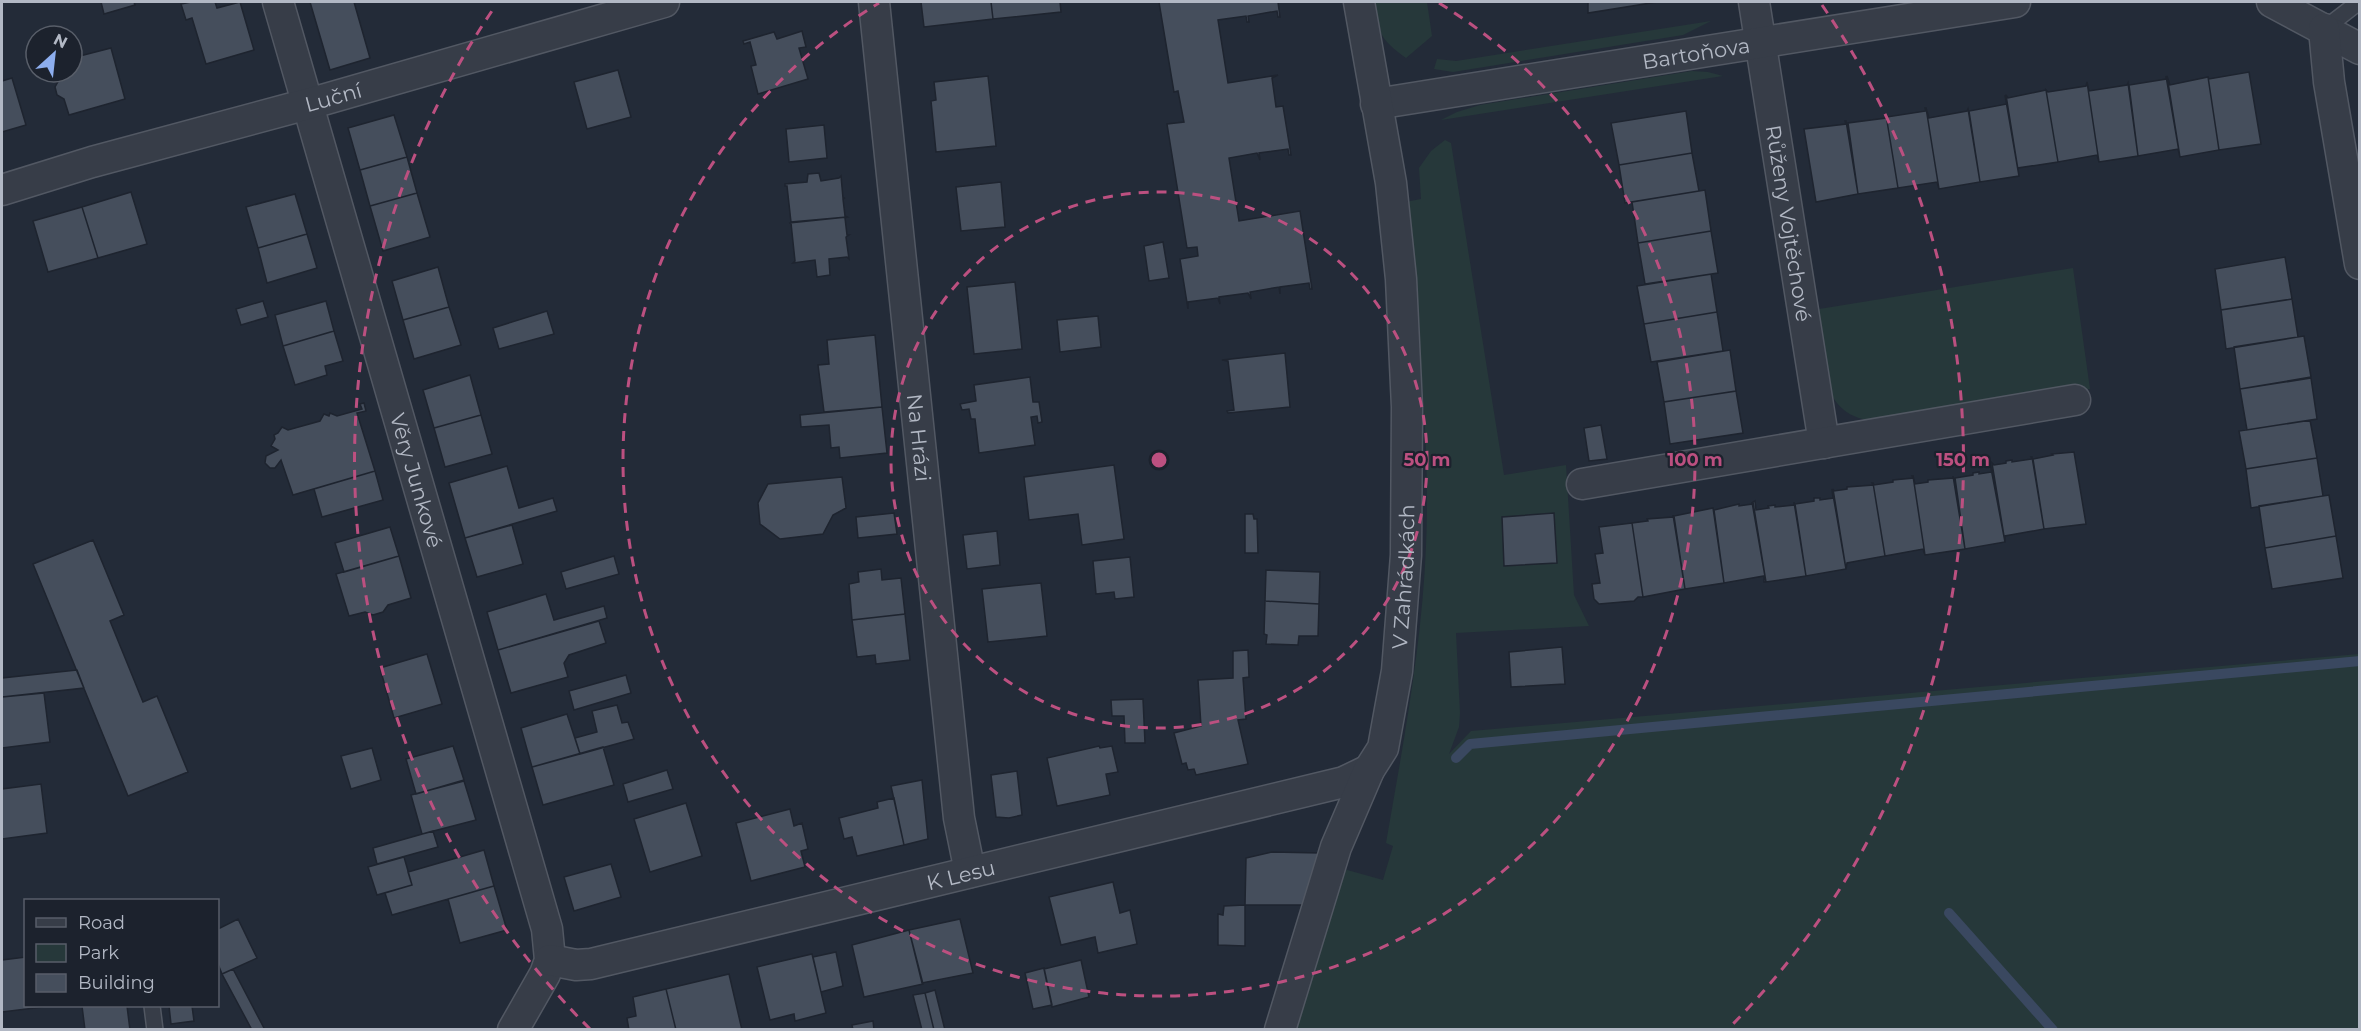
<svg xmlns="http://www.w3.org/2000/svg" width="2361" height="1031" font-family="Montserrat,sans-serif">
<rect width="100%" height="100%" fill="#232b38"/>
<path fill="#26383a" d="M1374 2H1427L1432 36 1406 58C1379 38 1379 34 1374 2Z
M1711 21 1683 35 1453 72 1434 69 1437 59 1456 61 1469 59Z
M1692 71 1708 72 1723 76 1441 120 1457 112 1480 105Z
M1445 140 1451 143 1504 475 1566 465 1574 595 1589 626 1456 633 1460 713 1459 727 1449 754 1471 731 2359 654V1029L1292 1030 1340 868 1383 880 1393 846 1386 843C1403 745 1422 646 1426 546 1431 431 1416 316 1405 202L1421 199 1419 168 1431 151Z
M2073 268 2090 389 1878 421C1818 420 1820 354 1813 310Z"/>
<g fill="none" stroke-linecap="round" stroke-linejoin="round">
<path stroke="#3a4860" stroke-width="10" d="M1456 758 1470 744 2360 661
M1949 913 2053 1030"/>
</g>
<path fill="#454e5c" stroke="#1e242f" stroke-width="1.5" d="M101 2H134L135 5 104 14Z
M191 2H215L217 8 240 2 254 50 206 64 192 18 186 20 181 4Z
M310 2H354L370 58 330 70Z
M921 2H991L993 19 924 27Z
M991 2H1060L1061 12 993 19Z
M1159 2H1278L1280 17H1278L1277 11 1248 16 1249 22H1247L1246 16 1218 20 1228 83 1278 75 1272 78 1276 107 1283 106 1291 155H1289L1288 149 1259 153 1260 160 1257 153 1229 158 1239 221 1300 211 1312 289H1310L1309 283 1280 287V294L1279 287 1250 292 1251 299 1248 293 1219 297 1220 304 1218 298 1188 302V309L1180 259 1198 256 1197 247 1187 248 1167 124 1184 122 1178 91 1174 92Z
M1588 2H1657L1588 13Z
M802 31 806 47 799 48 808 79 758 94 751 66 756 65 750 42 744 44 743 41 774 32 777 39Z
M111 48 125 99 69 115 64 99 57 95 55 87 59 80 56 72H72V58Z
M618 70 631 117 587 129 574 82Z
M2249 72 2261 144 2219 150 2208 77 2209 79Z
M988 76 996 146 936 152 931 101 936 100 934 82Z
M2166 76 2180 157 2178 149 2138 156 2129 85 2166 79Z
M2167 76 2170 85 2208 77 2219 150 2180 157Z
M12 78 26 125 2 132V81Z
M2087 82 2099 162 2097 155 2058 162 2046 90 2048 92 2086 86Z
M2087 82 2089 91 2127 85 2128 83 2138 156 2099 162Z
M2046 90 2058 162 2018 168 2019 176 2006 95 2008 98Z
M2005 95 2019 176 1980 182 1969 111 2007 104Z
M1925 108H1926L1939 189 1937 182 1898 188 1886 115 1887 117 1926 111Z
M1926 108 1929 118 1967 111 1968 109 1980 182 1939 189Z
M1686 111 1692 153 1619 165 1611 123Z
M394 115 407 157 360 170 348 128Z
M1886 115 1898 188 1858 194 1848 123 1886 118Z
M1845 121H1846L1858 194 1816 202 1804 129 1846 124Z
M824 125 827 158 789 162 786 129Z
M1692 153 1699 191 1625 203 1619 165Z
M407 157 417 193 370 206 360 170Z
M819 173 821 181 839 178 841 176 843 198H845L843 199 845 216 847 217 791 222 787 186H785V184L807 182 808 174Z
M1001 182 1005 227 961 231 956 187Z
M1705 190 1711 231 1638 243 1632 202Z
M131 192 147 244 98 258 82 207Z
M417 193 430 237 383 251 370 206Z
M295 194 307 234 258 248 246 207Z
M82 207 98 258 48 272 33 221Z
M847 217 845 218 847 235H849L846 237 849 259 847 257 829 259 830 275 817 277 815 260 793 263 795 261 791 223H789Z
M1711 231 1718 273 1645 284 1638 243Z
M307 234 317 268 267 283 258 248Z
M1163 242 1169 278 1149 281 1144 246Z
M2285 257 2292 299 2221 310 2215 269Z
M438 267 449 307 403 320 392 281Z
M1711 274 1717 312 1644 324 1637 286Z
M1015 282 1022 349 974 354 967 287Z
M2292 299 2298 337 2226 349 2221 310Z
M263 301 268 317 241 325 236 309Z
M326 301 334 331 283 346 275 315Z
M449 307 461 345 414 359 403 320Z
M547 311 554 334 499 349 493 328Z
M1717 312 1723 351 1651 362 1644 324Z
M1098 316 1101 347 1060 352 1057 320Z
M334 331 343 361 325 366 327 375 295 385 283 346Z
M875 335 882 407 824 412 818 365 829 364 827 340Z
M2304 336 2311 377 2240 389 2234 347Z
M1730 350 1736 391 1664 402 1657 362Z
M1285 353 1290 407 1228 413 1227 411 1234 410 1228 361 1222 360Z
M470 375 481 415 434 428 423 390Z
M1030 377 1033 402H1039L1042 422 1038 423 1037 416 1031 417 1035 445 979 453 975 419H971L969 409 962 410 960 404 976 401 974 385Z
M2311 378 2317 419 2247 430 2240 389Z
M1736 391 1743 433 1670 444 1664 402Z
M364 403 366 411 357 413 375 471 293 495 281 460 275 468H270L265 463 266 456 278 450 271 446 275 439 274 435 278 433 282 427 288 430 320 421 324 414 329 416 330 413 337 416 362 409 360 404Z
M882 407 887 453 840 458 839 447 831 448 829 425 801 427 800 415Z
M481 415 492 454 445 467 434 428Z
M2310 420 2317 458 2246 469 2239 431Z
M1601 425 1607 459 1589 461 1584 428Z
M2074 452 2086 524 2044 529 2033 459 2053 455 2052 454Z
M2031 457H2032L2044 529 2005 536V542L1992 463 1994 465 2006 463V461L2012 460V462L2032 459Z
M2317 458 2323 496 2251 508 2246 469Z
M1990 463 2005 542 1965 549 1955 478 1973 475V473L1979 472V474L1992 472Z
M1114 465 1124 539 1082 545 1078 514 1029 520 1024 477Z
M507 466 519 508 553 498 557 511 465 538 449 483Z
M375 471 383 500 322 517 314 489Z
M1912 476H1913L1925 555 1923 549 1885 556 1873 483 1874 485 1893 482V480L1913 478Z
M1913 476 1915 484 1928 482V480L1953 478V476L1965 549 1925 555Z
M842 477 846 508 833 515 823 534 780 539 760 524 758 503 768 484Z
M1872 483H1873L1885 556 1847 563 1846 569 1833 489 1834 491 1847 489V487L1873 485Z
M1832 489 1846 569 1806 576 1795 504 1814 501V498H1820V500L1833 498Z
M2329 495 2336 536 2265 548 2259 506Z
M1755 501 1756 510 1769 508 1768 506 1775 505V507L1794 505V502L1806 576 1766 582 1753 502Z
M1752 502 1766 582H1764V576L1724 583 1714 510 1739 504V506L1752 504Z
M1713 508 1724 583 1685 589 1674 516Z
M894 513 897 534 858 538 856 517Z
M1554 513 1557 563 1504 566 1502 517Z
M1245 514H1253L1254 519H1257L1258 553H1245Z
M1673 515 1685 589 1643 597 1632 523 1648 521 1647 519 1673 517Z
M1632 523 1643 597H1638L1634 601 1599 604 1594 599 1592 584 1600 583 1595 554 1603 553 1599 527Z
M512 525 523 564 477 577 465 538Z
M390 527 399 556 344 572 335 543Z
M997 531 1000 565 967 569 963 535Z
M2336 536 2343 578 2272 589 2265 548Z
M93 540 124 615 110 621 143 702 157 696 188 772 128 796 33 564Z
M399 556 411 598 388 605 383 612 373 615 365 612 349 616 336 574Z
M614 556 619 574 566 589 561 572Z
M1130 557 1134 597 1115 599 1114 592 1096 594 1093 561Z
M881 569 882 580 901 578 905 614 852 620 849 584 859 582 858 572Z
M1266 570 1320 572 1319 604 1265 601Z
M1041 583 1047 636 988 642 982 589Z
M546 594 554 620 604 606 607 618 498 650 487 612Z
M1265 601 1319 604 1318 636H1299L1298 645 1266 644 1267 635 1264 634Z
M905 614 910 660 876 664 875 655 857 657 852 620Z
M599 621 606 643 569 655 564 663 568 677 511 693 498 650Z
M1562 647 1565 684 1511 687 1509 652Z
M1248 650 1249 677 1243 678 1246 719 1238 720 1248 764 1196 775 1194 769 1188 770 1186 763 1182 764 1174 733 1201 726 1198 680 1233 678V651Z
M427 654 442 704 394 718 380 668Z
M77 670 84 688 2 697V678Z
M626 675 631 693 574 710 569 691Z
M44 693 50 742 2 748V697Z
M1143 699 1145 743H1125L1124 716H1112L1111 700Z
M617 705 622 723 628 722 634 739 580 754 575 738 597 732 592 711Z
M567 714 580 754 532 767 521 728Z
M453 746 464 780 416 794 406 759Z
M1099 746 1100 748 1112 746 1118 772 1106 774 1110 795 1057 806 1047 758Z
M603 747 614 785 543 805 532 767Z
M372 748 381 780 351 789 341 756Z
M667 770 673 789 628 802 623 784Z
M1017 771 1022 815 1009 818 996 817 991 775Z
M922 780 928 839 904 845 891 786Z
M464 781 476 820 422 834 411 795Z
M41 784 47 833 2 839V789Z
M894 798 904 845 857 856 852 837 844 839 839 818 878 808 877 802Z
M686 803 702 856 650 872 634 819Z
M790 809 794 826 802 823 808 849 801 851 805 867 751 881 736 823Z
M433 831 438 847 377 864 373 848Z
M484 850 494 886 392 915 385 893 412 885 408 872Z
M1272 852 1320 853 1308 905H1245L1246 858Z
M404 857 412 885 377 895 368 867Z
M611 864 621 897 574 911 564 877Z
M1113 882 1120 913 1130 910 1137 944 1098 953 1095 937 1061 945 1049 897Z
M494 886 507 930 460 943 448 899Z
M1245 905V946L1218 945V914L1223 915 1224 906Z
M238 919 257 958 222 974 218 964V929Z
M960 919 973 973 922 983 909 930Z
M909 930 923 984 864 997 852 945Z
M836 952 843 986 821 992 813 957Z
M812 954 826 1013 795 1021 794 1014 770 1020 757 967Z
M26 957V1006L43 1007 2 1012V960Z
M1081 960 1089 997 1052 1007 1044 969Z
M1044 968 1052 1005 1033 1009 1025 973Z
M233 969 265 1030H252L222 974Z
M729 974 742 1030H676L666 989Z
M666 989 676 1030H629L627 1018 636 1016 633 997Z
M935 990 945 1030H934L925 993Z
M925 993 934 1030H922L913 995Z
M82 1006H127L130 1030H85Z
M169 1006H192L194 1021 171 1024Z
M873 1021 874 1030H853L852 1025Z"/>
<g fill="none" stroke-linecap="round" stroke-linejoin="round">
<defs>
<path id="lane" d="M2324 29 2359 2
M152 1006 155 1030"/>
<g id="street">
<path id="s1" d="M278 2 547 929 550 960 545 974 513 1030"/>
<path id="s2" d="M874 2 959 818 970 872"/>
<path id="s3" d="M1754 2 1824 443"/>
<path d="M2272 2 2360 49"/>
<path d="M2324 29 2329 82 2360 264"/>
<path id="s4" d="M1376 104 2015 2"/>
<path id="s5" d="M2 190 92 162 326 99 664 2"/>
<path d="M1582 484 2075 400"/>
<path id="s6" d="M550 960 576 965 591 964 1344 782 1369 770"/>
<path id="s7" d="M1280 1030 1336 847 1369 770 1383 748 1397 671 1406 555 1407 407 1401 279 1391 183 1359 2"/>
</g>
</defs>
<use href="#lane" stroke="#525863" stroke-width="18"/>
<use href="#street" stroke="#525863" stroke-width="33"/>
<use href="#lane" stroke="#373d48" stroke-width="15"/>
<use href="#street" stroke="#373d48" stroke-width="30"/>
</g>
<g fill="none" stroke="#bc5080" stroke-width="3" stroke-dasharray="10 8">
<circle cx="1159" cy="460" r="268"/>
<path d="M1439 3A536 536 0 1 1 879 3"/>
<path d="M590 1029A804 804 0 0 1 496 5M1822 5A804 804 0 0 1 1728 1029"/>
</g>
<g text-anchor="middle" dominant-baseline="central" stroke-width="4.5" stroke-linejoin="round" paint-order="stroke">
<g font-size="21" fill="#b2b8c4" stroke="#1c222d">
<text stroke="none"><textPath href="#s4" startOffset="324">Bartoňova</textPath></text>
<text stroke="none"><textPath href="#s5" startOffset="344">Luční</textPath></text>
<text stroke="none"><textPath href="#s3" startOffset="224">Růženy Vojtěchové</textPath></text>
<text stroke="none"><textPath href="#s2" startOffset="438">Na Hrázi</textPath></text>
<text stroke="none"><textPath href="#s1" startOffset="498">Věry Junkové</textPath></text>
<text stroke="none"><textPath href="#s7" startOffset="474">V Zahrádkách</textPath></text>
<text stroke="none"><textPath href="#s6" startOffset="422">K Lesu</textPath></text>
</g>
</g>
<circle cx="1159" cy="460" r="9" fill="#bc5080" stroke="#1c222d" stroke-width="3"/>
<g font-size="18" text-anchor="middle" font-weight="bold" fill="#bc5080" stroke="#1c222d" stroke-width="4.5" stroke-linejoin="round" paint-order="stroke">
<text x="1427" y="466">50 m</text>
<text x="1695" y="466">100 m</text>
<text x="1963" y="466">150 m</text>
</g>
<rect width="2361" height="1031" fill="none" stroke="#b2b8c4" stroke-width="6"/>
<rect x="24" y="899" width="195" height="108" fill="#1c222d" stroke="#585e69" stroke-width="1.5"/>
<rect x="36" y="918" width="30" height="9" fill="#373d48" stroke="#585e69" stroke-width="1.5"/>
<text x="78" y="929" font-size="18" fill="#b2b8c4">Road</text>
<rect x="36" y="944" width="30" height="18" fill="#26383a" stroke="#585e69" stroke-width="1.5"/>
<text x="78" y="959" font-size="18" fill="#b2b8c4">Park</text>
<rect x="36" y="974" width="30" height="18" fill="#454e5c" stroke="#585e69" stroke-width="1.5"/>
<text x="78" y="989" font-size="18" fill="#b2b8c4">Building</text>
<g transform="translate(54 54) rotate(27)"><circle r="28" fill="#1c222d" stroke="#585e69" stroke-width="1.5"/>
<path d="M0-4.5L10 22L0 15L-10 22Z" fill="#8daeee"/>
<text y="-9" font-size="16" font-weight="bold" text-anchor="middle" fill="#b2b8c4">N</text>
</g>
</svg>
